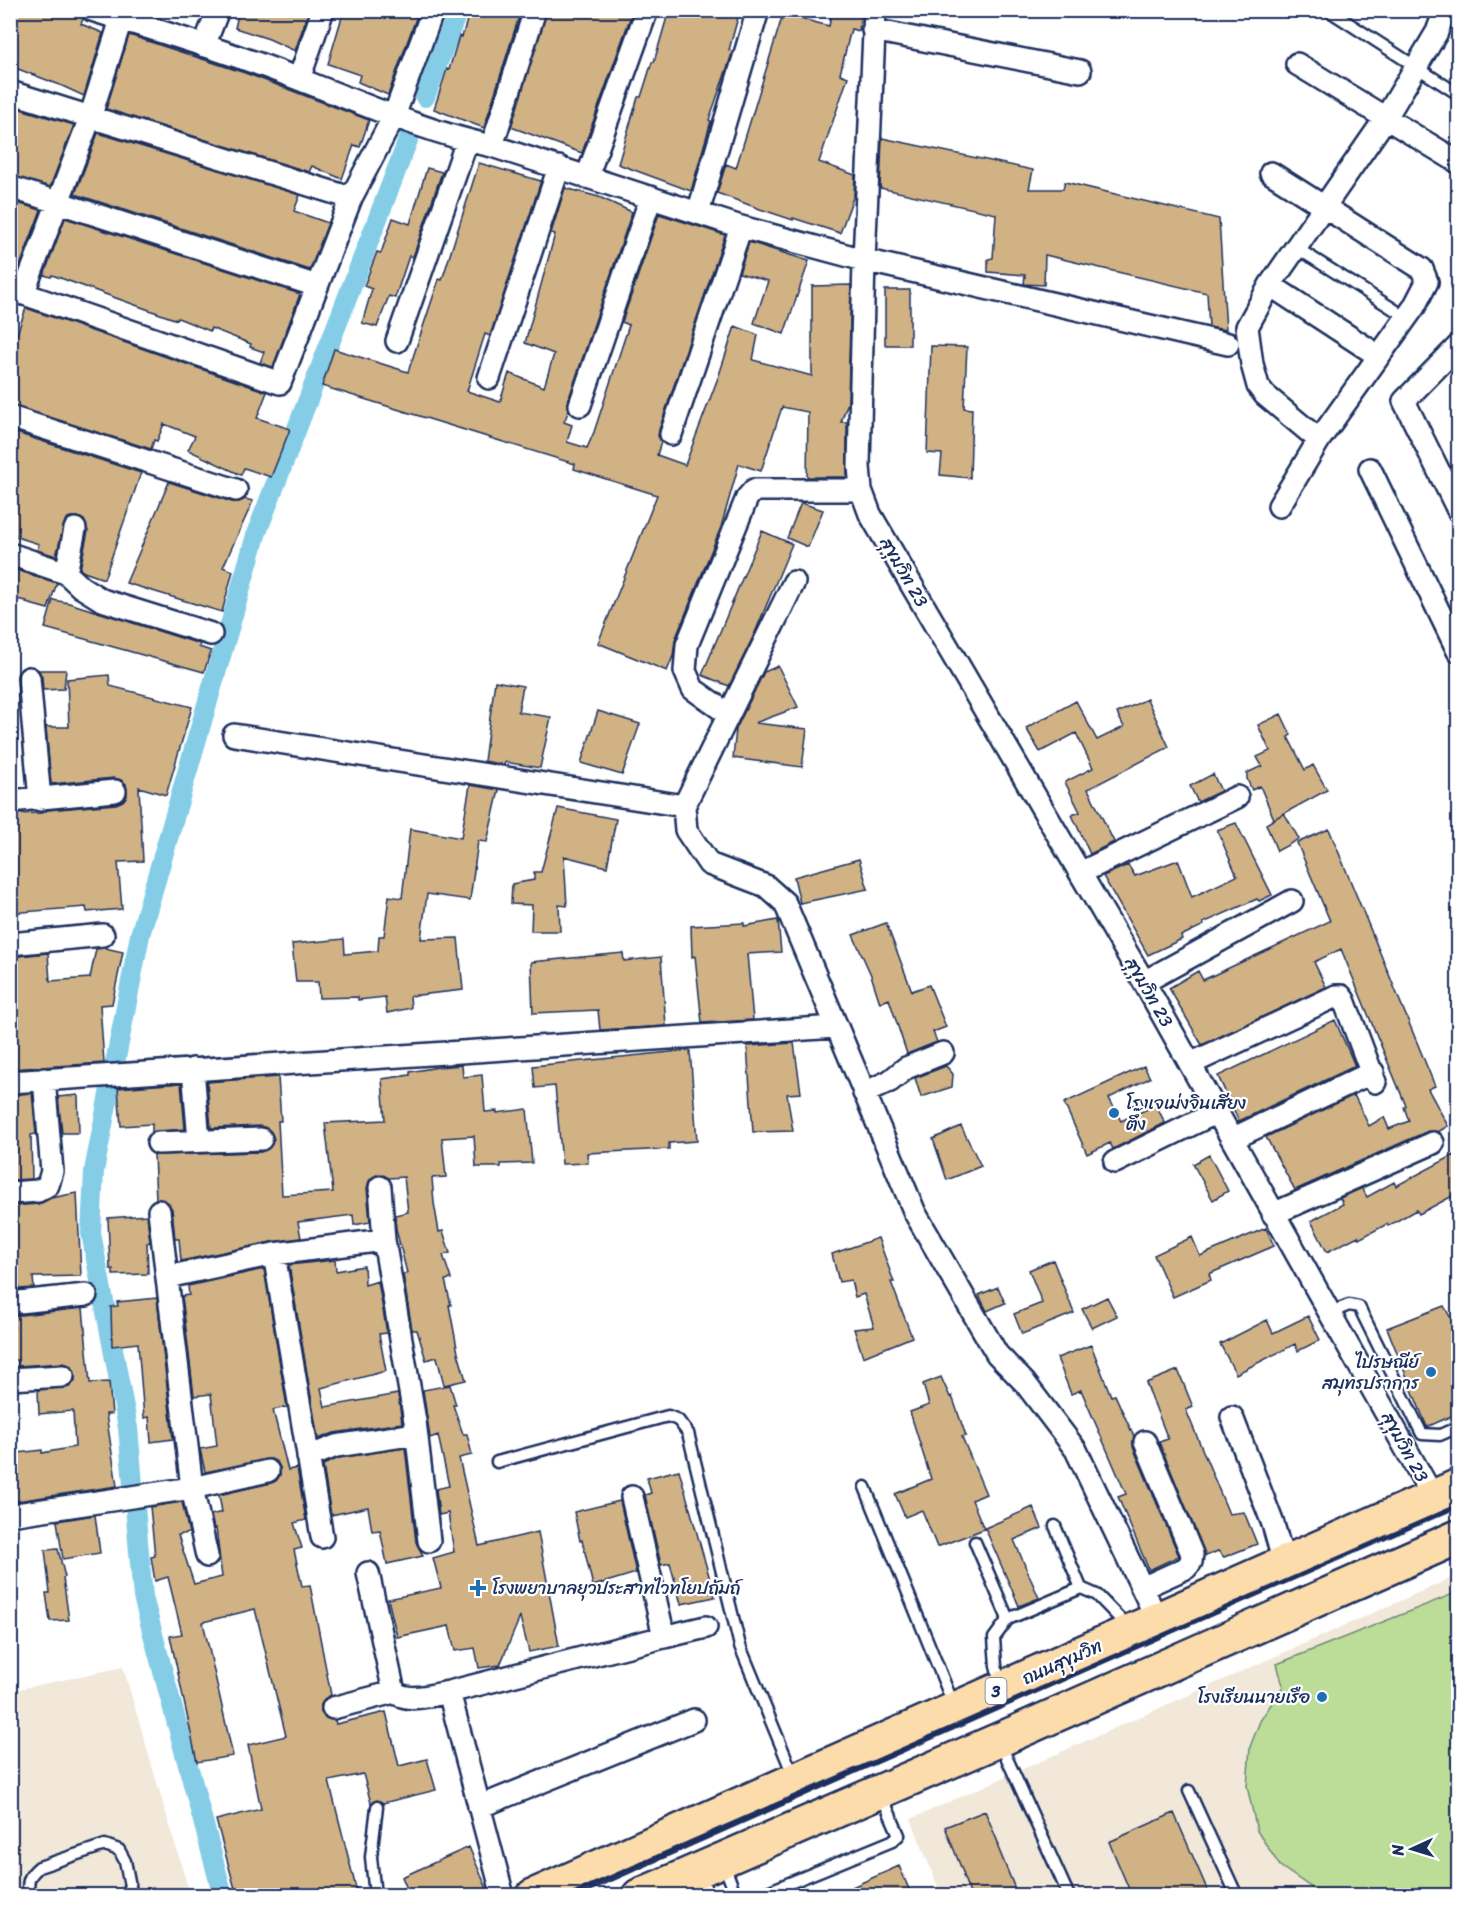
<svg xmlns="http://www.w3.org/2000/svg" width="1469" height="1906" font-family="Sriracha,'Playpen Sans Thai',sans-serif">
<rect width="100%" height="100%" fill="#fff"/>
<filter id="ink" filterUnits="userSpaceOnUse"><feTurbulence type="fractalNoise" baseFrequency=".0167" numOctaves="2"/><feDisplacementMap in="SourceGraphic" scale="12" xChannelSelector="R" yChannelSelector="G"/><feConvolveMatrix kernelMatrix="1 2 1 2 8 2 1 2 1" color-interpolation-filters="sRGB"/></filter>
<g filter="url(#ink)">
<path fill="#f1e8da" d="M1458 1575V1895H941L911 1819Z
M123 1667 190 1895H11L10 1691Z"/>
<path fill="#bbdd97" stroke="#6b867a" stroke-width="1.5" d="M1458 1592V1891L1448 1896 1341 1895 1312 1888 1280 1866 1257 1831 1247 1786 1250 1747 1260 1721 1283 1686 1277 1664Z"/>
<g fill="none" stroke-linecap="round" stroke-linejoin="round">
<path stroke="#85cde7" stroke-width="20" d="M425 97 458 10
M223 1896 143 1597 128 1428 91 1233 94 1171 140 935 257 532 410 135"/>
</g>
<path fill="#d0b284" stroke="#1b2f5e" stroke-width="1.5" d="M10 10H65L81 15 83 19 81 24 103 33 84 96 60 85 10 66Z
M239 10H309L295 51 269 39 235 28Z
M344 10H419L388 95 358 82 360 75 328 64Z
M470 10H521L484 128 434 109 447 69 449 70 459 36 462 37Z
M547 10H633L582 153 511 127Z
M669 10H740L729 50 733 51 709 120 711 121 691 191 618 164 638 97H641L652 62H654Z
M832 10H862L859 31 851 29 840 74 848 77 819 162 855 175 854 195 840 233 793 218V220L760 209 717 193 726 164 736 168 783 14 829 26Z
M129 35 245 73 369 120 360 147 354 145 342 179 312 166 309 172 106 109Z
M10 106 74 125 50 187 10 175Z
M98 133 300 195 294 211 328 223 310 270 75 194Z
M882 138 1033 170 1029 189H1063L1065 182 1219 219 1226 330 1209 327 1207 293 1045 255 1044 285 1024 284 1025 275 988 272V259L993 258 996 214 880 188Z
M479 163 541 181 490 336 485 334 467 391 500 402 509 373 544 387 554 354 525 343 555 234 551 233 565 188 599 197 632 212 568 401 569 410 564 422 572 425 567 442 587 448 594 432 629 325 622 322 659 214 725 235 659 430 658 436 661 442 657 455 685 465 719 375 735 326 758 335 753 360 812 376V286L851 285 848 402 841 422H847V477H807L808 412 782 407 761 471 739 464 721 527 675 640 673 656 667 671 598 643 657 495 574 469 575 464 322 386 334 349 408 372 439 279 442 280Z
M427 168 442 172 413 257 409 256 395 298 389 296 377 327 362 323 372 289 364 286 377 252 381 253 393 218 410 224Z
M10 201 41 210 20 266 10 262Z
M65 218 300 294 273 367 260 363 264 352 250 347 251 344 211 328 210 331 178 318 177 320 52 275 51 277 44 275Z
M749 242 809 261 784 334 754 323 768 281 739 273Z
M885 290H910V345H885Z
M26 308 267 392 257 418 290 429 271 477 244 468 241 475 188 450 195 436 164 424 157 441 154 440 151 449 10 405V331L17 334Z
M931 346 967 347 964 408 972 409 970 478 940 475 942 454 927 453Z
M10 431 141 473 104 579 84 572 80 569 88 531 84 520 78 517H70L65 521 56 556 37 550 39 544 10 535Z
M169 482 232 502H239L245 499 253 501 223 567 233 571 222 612 126 583Z
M801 503 823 510 808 547 787 538Z
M762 531 792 544 754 635 729 686 702 675Z
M10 568 57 583 48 609 26 603 27 601 10 598Z
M53 600 69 603 200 644 199 647 211 651 204 672 45 628Z
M778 666 798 707 755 723 807 729 802 767 733 758 736 729 764 672Z
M38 670H66L64 689 43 690 42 677Z
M109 675 110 686 192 707 166 795 139 787 143 861 118 862 122 909 87 912 86 907 10 913V814L42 813 47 810 116 804 123 801 127 796 126 784 121 780 114 778 51 784 46 727H69L67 679Z
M495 681 523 686 518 712 551 717 540 768 505 762 504 765 484 761Z
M1147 699 1169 747 1088 789 1114 842 1090 854 1072 815 1080 812 1065 782 1093 768 1076 733 1040 752 1026 728 1076 701 1097 740 1124 727 1117 713Z
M598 711 640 724 622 775 581 763Z
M1281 714 1291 735 1288 737 1305 770 1313 765 1327 790 1274 819 1260 786 1252 790 1247 779V773L1262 766 1257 757 1270 751 1258 725Z
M1213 774 1221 791 1198 802 1190 786Z
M470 785 499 790 487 842 478 841 470 900 427 894 421 939 458 938 463 990 410 996 411 1008 387 1013 385 997 358 1000V997L319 998 318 982H296L292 944 344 939 345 954 378 951 379 936H384L389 896 402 898 410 829 461 838Z
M558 808 616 819 607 867 564 856 567 906 559 905 560 931H531L532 905 511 904 512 884 534 880V872H541Z
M1284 813 1299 839 1277 851 1266 824Z
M1236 823 1272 895 1259 901 1257 899 1203 923 1204 925 1181 936 1182 939 1148 955 1103 876 1128 865 1135 876 1178 860 1192 897 1237 876 1217 830Z
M1329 829 1435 1086 1428 1089 1448 1126 1438 1132 1428 1131 1295 1190 1266 1137 1354 1095 1369 1126 1384 1117 1389 1129 1409 1121 1404 1107 1406 1106 1341 949 1314 962 1326 987 1202 1045 1169 988 1198 971 1203 980 1330 921 1297 843Z
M859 859 868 889 800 903 794 877Z
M778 920 781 952 747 954 753 1020 702 1023 695 956 692 957 691 926 744 923V926Z
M886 923 912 991 929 985 946 1027 933 1032 937 1042 907 1054 889 999 880 1003 871 975 853 935Z
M105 948 123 952 112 1004 100 1005 104 1063 10 1069V957L48 953 50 981 90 978 96 949Z
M623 953 624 961 661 957 666 1026 600 1030 598 1010 533 1013 531 962Z
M1335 1020 1355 1066 1239 1121 1218 1076Z
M794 1043 801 1093 787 1094 793 1131 753 1132 747 1046Z
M690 1050 697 1141 669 1143V1149L587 1153 588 1163 562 1164 555 1086 535 1088 533 1066Z
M462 1065 463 1077 482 1075 485 1112 497 1111V1113L527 1109 532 1163 501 1164V1167H476L474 1136 442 1138 446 1177 432 1178 434 1203 439 1232 443 1231 450 1253 443 1255 451 1279 445 1280 451 1305H449L458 1353 466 1380 444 1385 437 1357 426 1360 417 1330H412L403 1274 407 1273 396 1229 395 1215 408 1212 404 1177 389 1178 378 1174 369 1181 367 1188 370 1222 354 1225 353 1215 298 1222 301 1238 271 1242 181 1261 179 1239H175L172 1209 165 1200 156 1199 154 1155 261 1152 268 1149 274 1139 271 1132 261 1126 211 1128 207 1082 278 1077 281 1121H278L282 1195 333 1192 325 1123 385 1120 382 1079 410 1075V1072L438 1067Z
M946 1066 953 1074 952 1087 921 1097 915 1078Z
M1144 1066 1150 1078 1109 1098 1121 1121 1156 1105 1165 1123 1113 1149 1110 1143 1087 1154 1064 1103Z
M181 1083 185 1129 152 1132V1124L121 1126 118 1088Z
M32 1093 36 1134 31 1135 32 1179 10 1180V1095Z
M78 1095 79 1133H62L58 1097Z
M961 1126 981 1166 947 1180 933 1139Z
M1209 1155 1228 1191 1213 1200 1193 1164Z
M1454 1155 1458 1164V1193L1419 1214 1416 1210 1388 1226 1387 1224 1359 1239 1358 1236 1327 1252 1311 1221 1343 1204 1340 1198 1362 1188 1367 1197 1394 1182 1396 1186Z
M77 1193 81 1276 33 1277 34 1288 19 1289 17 1278 10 1279V1249H14L11 1206 39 1204 51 1198Z
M147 1215 150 1242 147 1243 148 1274 113 1275V1269H110L108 1218Z
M1266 1228 1274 1246 1209 1274 1211 1280 1173 1297 1154 1255 1192 1237 1200 1256Z
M878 1238 894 1282H891L912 1337 863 1357 854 1329 874 1327 864 1294 855 1297 851 1280 839 1282 832 1254Z
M335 1260 336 1271 364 1266 365 1285 378 1281 387 1333 379 1334 386 1371 321 1388 325 1407 398 1394 402 1423 334 1433 318 1439 289 1265Z
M1053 1260 1074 1313 1022 1334 1014 1314 1042 1303 1029 1270Z
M264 1269 287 1407 273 1410 288 1470 297 1468 306 1520 294 1523 302 1548 294 1550 302 1586 310 1585 331 1695 324 1699 321 1705V1712L324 1717 335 1720 336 1724 386 1712 399 1766 427 1759 436 1790 383 1803 377 1800 371 1803 363 1774 329 1781 358 1896H237L216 1820 261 1809 248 1745 286 1736 255 1609 203 1622 233 1756 197 1762 170 1636 182 1634 168 1577 155 1581 151 1557 155 1556 150 1507 182 1502 189 1533 178 1535 194 1584 222 1577 216 1528 214 1529 211 1515 222 1512 219 1495 271 1483 276 1481 280 1475V1468L277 1462 271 1459 205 1472 200 1449 217 1446 211 1394 194 1396 182 1296 189 1295 188 1286Z
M998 1287 1005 1303 987 1311 979 1295Z
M1107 1297 1117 1316 1092 1328 1082 1309Z
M157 1298 173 1439 151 1442 149 1417 144 1418 138 1343 112 1346 111 1307 118 1306 117 1302Z
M1444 1306 1458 1331V1413L1427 1427 1387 1328Z
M83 1308 90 1383 109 1382 112 1414H106L117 1486 10 1502V1454L42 1450V1453L75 1447 73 1411 39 1414 38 1390 69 1387 75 1381 74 1370 69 1365 63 1363 18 1366V1360H10V1329L14 1328 12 1316Z
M1308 1316 1320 1340 1298 1351 1295 1344 1236 1374 1220 1344 1267 1320 1273 1333Z
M1091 1345 1111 1396 1115 1395 1134 1437 1133 1447 1179 1556 1149 1570 1118 1497 1126 1494 1081 1390 1071 1394 1057 1358Z
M1178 1370 1193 1407 1186 1410 1229 1514 1244 1512 1257 1544 1224 1557 1218 1551 1206 1556 1159 1442 1168 1439 1146 1383Z
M941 1377 950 1397 952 1396 966 1436 962 1437 986 1494 972 1500 984 1529 937 1547 922 1510 905 1517 895 1494 931 1479 910 1412 929 1405 923 1384Z
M450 1385 456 1405H453L463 1434H467L472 1455 459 1458 479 1546 538 1532 559 1646 529 1652 520 1617 500 1665 479 1668 475 1648 455 1651 449 1626 397 1637 388 1599 441 1588 433 1558 454 1552 448 1513 439 1515 436 1489 449 1486 438 1435 430 1438 423 1390Z
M405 1448 416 1542 423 1556 387 1564 380 1530 372 1531 368 1507 331 1515 323 1465 339 1458Z
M679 1470 715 1597 681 1604 670 1563 661 1565 645 1495 651 1493 647 1478Z
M620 1501 636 1573 593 1586 582 1540 580 1541 574 1512Z
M1033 1507 1042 1528 1014 1540 1039 1598 1019 1606 985 1528Z
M95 1515 100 1553 63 1559 57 1521Z
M58 1549 65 1577 63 1578 69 1620 50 1621 46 1593H50L45 1550Z
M985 1811 999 1845H997L1018 1896H971L963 1876 964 1875 945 1827Z
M1174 1813 1210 1896H1132L1109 1842Z
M469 1847 490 1896H410L402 1877Z
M899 1866 912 1896H832Z"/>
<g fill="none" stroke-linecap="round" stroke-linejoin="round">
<defs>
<path id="service" d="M1328 10 1458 94
M1295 247 1395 310
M1329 1313 1349 1305 1359 1307 1422 1434 1440 1435 1458 1427
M497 1462 668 1416 678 1420 688 1433 740 1646 794 1777
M865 1487 954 1706
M1055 1526 1081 1588
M975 1542 1008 1619
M1001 1685 996 1666 994 1638 1008 1619 1081 1588 1097 1595 1128 1627
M1000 1743 1069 1896
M1189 1791 1237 1896
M723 1862 736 1896
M699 1873 709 1896
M29 1896C27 1882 28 1876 39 1867L105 1845 119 1850 125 1861 132 1896
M375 1896 371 1857 377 1807
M758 1896 892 1841 899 1835 881 1794"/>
<path id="minor" d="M92 10C162 32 233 53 301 80 364 104 426 132 492 146L741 227 864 260 1228 344
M875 10 864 260 859 466 861 490 870 514 1144 982 1433 1497
M873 30 1080 71
M204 46 218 10
M1297 64 1458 162
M299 79 323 10
M10 92 351 198
M492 146 535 10
M1271 173 1422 269 1427 282 1414 307 1319 440 1279 506
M587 177 647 10
M10 187 317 286
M698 213 758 10
M1270 285 1371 351
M10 289 280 383 351 198 394 116 433 10
M23 294 90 118 124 10
M397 341 467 141
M1458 346 1404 401 1458 510
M489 378 559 167
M580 405 651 197
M10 417 236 490
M671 434 741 227
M1319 440 1265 395 1258 386 1252 364 1247 327 1270 285 1385 119 1437 32 1445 10
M1370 469 1458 651
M10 554 66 573 81 587 102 600 211 634
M66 573 75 529
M794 582 684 806 686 830 709 864 766 886 785 903 915 1213 997 1354 1025 1383 1076 1450 1157 1619
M29 678 40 800
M728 714 693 689 685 671 687 645 747 498 754 490H861
M234 735 684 806
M10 801 115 791
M1080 873 1237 797
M10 944 103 935
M1144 982 1292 901
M1190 1064 1336 996H1341L1344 1000 1375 1082
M193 1069 199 1141
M10 1082 836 1027
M864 1093 890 1081 906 1068 943 1053
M1232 1139 1373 1072
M158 1143 261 1139
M1115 1162 1217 1112
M380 1187 384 1240 415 1421 429 1541
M10 1193 38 1191 48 1185 52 1171 44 1079
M159 1211 192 1488 207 1556
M1273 1214 1433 1143
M274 1254 322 1537
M167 1277 274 1254 384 1240
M10 1303 86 1295
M10 1379 63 1376
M1232 1417 1273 1524 1284 1563
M308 1457 336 1446 416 1434
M10 1515 192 1488 268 1471
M368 1573 394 1692C409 1703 431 1695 449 1692L503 1896
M1142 1588 1186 1568 1191 1562 1192 1554 1145 1442
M664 1637 706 1627
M449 1692 664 1637 632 1497
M333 1708 394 1692
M479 1807 694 1720"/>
<path id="trunk" d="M533 1896 1458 1486
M639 1896 999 1740 1458 1537"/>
</defs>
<use href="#service" stroke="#1b2f5e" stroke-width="15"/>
<use href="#minor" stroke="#1b2f5e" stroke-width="26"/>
<use href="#trunk" stroke="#1b2f5e" stroke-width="38"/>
<use href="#service" stroke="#fff" stroke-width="10"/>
<use href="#minor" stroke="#fff" stroke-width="21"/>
<use href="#trunk" stroke="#fddcac" stroke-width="33"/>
<path stroke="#1b2f5e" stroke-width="4.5" d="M568 1896 1458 1506"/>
</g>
</g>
<g fill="#1f6fb2" stroke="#fff" stroke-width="2">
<circle cx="1114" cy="1113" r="6"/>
<circle cx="1431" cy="1372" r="6"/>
<path d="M475 1579h6v6h6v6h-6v6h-6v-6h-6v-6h6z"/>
<circle cx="1322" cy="1697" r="6"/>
</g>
<g text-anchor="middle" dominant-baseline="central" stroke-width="4.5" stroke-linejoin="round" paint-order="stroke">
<rect fill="#fff" stroke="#5f6d8e" stroke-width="1.5" x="985.5" y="1678" width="21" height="26" rx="4.5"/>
<g font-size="16" font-weight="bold" fill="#1b2f5e">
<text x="996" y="1691">3</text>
</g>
<g font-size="18" fill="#1b2f5e" stroke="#fff">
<text transform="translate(904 572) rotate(60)">สุขุมวิท 23</text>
<text transform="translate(1149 992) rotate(60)">สุขุมวิท 23</text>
<text transform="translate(1405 1447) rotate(61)">สุขุมวิท 23</text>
<text transform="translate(1062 1662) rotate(-24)">ถนนสุขุมวิท</text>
</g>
<g font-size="18" fill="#1b2f5e" stroke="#fff" text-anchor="start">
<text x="1126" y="1103">โรงเจเม่งจินเสียง<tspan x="1126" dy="21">ตึ๊ง</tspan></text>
<text x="1419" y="1362" text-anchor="end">ไปรษณีย์<tspan x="1419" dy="21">สมุทรปราการ</tspan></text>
<text x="492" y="1588">โรงพยาบาลยุวประสาทไวทโยปถัมถ์</text>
<text x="1310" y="1697" text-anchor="end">โรงเรียนนายเรือ</text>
</g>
</g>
<rect width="1469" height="1906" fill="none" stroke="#fff" stroke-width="36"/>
<rect x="18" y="18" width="1433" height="1870" fill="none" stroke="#1b2f5e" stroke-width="2" filter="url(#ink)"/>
<g transform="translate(1412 1849) rotate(266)" stroke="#ffffff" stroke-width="4.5" paint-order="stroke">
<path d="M0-4.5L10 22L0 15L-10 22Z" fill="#1b2f5e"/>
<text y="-9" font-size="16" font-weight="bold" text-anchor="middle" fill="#1b2f5e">N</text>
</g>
</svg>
